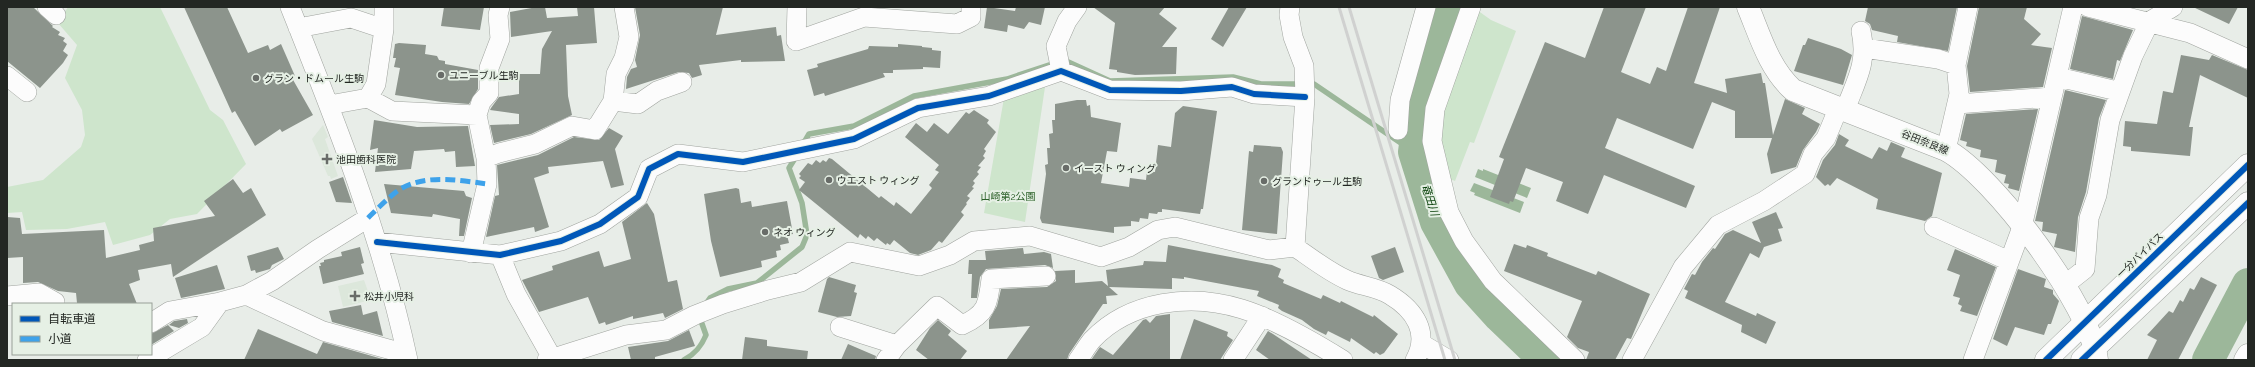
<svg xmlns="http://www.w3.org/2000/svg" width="2255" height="367" font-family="Raleway,'Noto Sans JP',sans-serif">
<rect width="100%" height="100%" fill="#e8ede8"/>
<path fill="#dce7db" d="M323 125 328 137 325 139 338 176 331 179 330 176H328L312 139Z
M364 280 371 300 343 307 338 286Z"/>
<path fill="#cee5cc" d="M68 7H160L210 110 223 120 246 164 197 214 170 219 150 235 113 245 105 222 67 229 26 230 22 212 7 213V187L43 180 81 147 85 135 82 110 65 78 77 45 58 23Z
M1477 10 1491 20 1516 31 1474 143 1470 142 1455 181 1445 177 1438 133 1451 80Z
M1045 87 1025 222 984 213 1004 98Z"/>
<path fill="#9cb79a" d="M1478 169 1483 171V169L1531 188 1527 198 1475 177Z
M1474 183 1524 202 1520 213 1474 195 1475 193 1470 191Z"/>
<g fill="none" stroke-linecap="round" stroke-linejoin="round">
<path stroke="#9cb79a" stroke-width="5.5" d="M802 146 809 134 854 126 914 96 1007 79 1064 60 1110 81 1233 77 1261 84H1314L1414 152
M705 305 710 298 728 289 757 283 802 247 807 235 802 203 789 168 797 155
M684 360C695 354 701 347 706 335L701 321 702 317"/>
<path stroke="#9cb79a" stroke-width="32" d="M1450 7 1418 123 1414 152 1436 222 1470 284 1499 316 1545 360
M2208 360 2248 284"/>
</g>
<path fill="#8c948c" d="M7 7H33L53 26 52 27 60 32 58 35 65 38 63 41 67 44 63 51 68 55 63 63 40 88 7 61Z
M184 7H227L248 53 268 45 270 50 281 44 295 76 292 78 313 115 282 132 280 129 255 146 235 111 232 113Z
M444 7H484L480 30 441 26Z
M537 7H545L547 18 578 16 577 7H594L597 43 566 45 568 96 572 115 531 134 494 143 490 125 519 124V114L490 110 491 108 499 97 519 94V74H540L542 49 552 31 511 37 510 12Z
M635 7H723L716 35 776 27 777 36 781 35 785 61 741 62V60L699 65 702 75 692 78 689 73 679 72 626 89 627 77 631 69 637 67 635 60 640 35Z
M987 7 1015 11 1016 7H1045L1041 25 1029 22 1024 29 1008 25 1007 32 984 28Z
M1093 7H1165L1159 14 1177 28 1162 47H1177L1176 74 1135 75 1117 72V70L1109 69 1115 23Z
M1229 7H1247L1223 47 1211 39Z
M1604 7H1646L1621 72 1650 84 1657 67 1666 71 1688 7H1720L1694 83 1727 93 1725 79 1761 73 1763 83H1765L1773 135 1785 99 1805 108 1802 114 1820 124 1816 132 1803 150 1796 167 1771 174 1767 154 1772 138H1735V111L1712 102 1693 149 1617 118 1605 148 1695 186 1686 208 1604 175 1588 214 1556 201 1563 182 1526 168 1513 202 1510 201 1509 204 1490 197 1504 159 1499 157 1545 42 1585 58Z
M1868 7H1957L1948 51 1897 42 1898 36 1872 30 1870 24 1865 21Z
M1979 7H2027L2024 19 2041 34 2031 45 2052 48 2043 87 1970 92 1967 66Z
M2193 7H2238L2229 24Z
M2082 16 2133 30 2120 61 2117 60 2113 79 2070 69Z
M1808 38 1841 49 1852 55 1843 85 1794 71 1803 45H1805Z
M399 43 426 45 425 54 437 56 439 60 445 61V64L478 70V89L469 104 442 102 395 95 400 68 394 67 396 58H393L395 44Z
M898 44 922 46V47L932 48V50L941 51 940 68 923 67V69L893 70V73H883L885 77 825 96 824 93 814 96 807 70 818 67 817 64 868 49 869 46 898 47Z
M2181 55 2209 60 2212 55 2248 70V98L2200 75 2189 127H2193L2190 156 2131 151V147L2123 146 2125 121 2157 124 2163 91 2173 93Z
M2065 90 2106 100 2099 118 2086 192 2078 217 2075 252 2054 247 2057 234 2042 231 2043 222 2035 221Z
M1077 100H1086L1087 106 1090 105 1091 117 1121 123 1117 152 1107 151 1101 183 1129 187 1130 178 1146 180 1147 171 1155 172 1158 145 1171 147 1175 113 1183 106 1217 111 1203 209H1201L1200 214 1162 209V212H1158L1157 214 1149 213 1148 219 1140 218 1139 222 1131 221V226L1114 227V233L1042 223 1040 218 1046 174 1045 165 1048 164 1047 148H1050L1049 134 1053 133 1052 120H1055V104Z
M2038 109 2019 191 2008 188 2009 184 2004 183 2006 175 1995 172 1997 160 1980 157 1981 150 1966 146 1967 142 1960 140 1966 114Z
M974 110 989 120 987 123 996 132 984 149 986 151 983 156 985 158 978 166 981 167 977 172 979 174 973 181 975 183 972 187 974 188 967 196 970 198 966 203 967 204 961 212 964 215 942 243 939 241 931 250 918 255 910 253 894 240 890 245 887 243 886 245 877 238 874 241 868 236 866 239 860 234 858 238 799 190 805 182 799 178 801 176 799 174 808 163 812 165 816 160 820 163 823 160 826 162 829 158 832 159 879 198 881 196 894 206 896 202 911 214 932 188 929 185 939 172 935 170 939 165 905 137 916 123 927 132 934 123 948 134 966 112 969 114Z
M374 120 417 127 468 126 475 166 456 167 455 151 445 152 444 149 414 151 411 169 375 172 378 148 370 150Z
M609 128 623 136 615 149 624 185 611 188 603 161 548 167 549 173 534 178 549 227 535 232 534 227 486 237 495 196 499 195 497 165 538 155 574 137 599 140Z
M1839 134 1849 140 1845 146 1872 159 1879 147 1887 151 1891 142 1905 148 1901 157 1942 173 1932 216 1925 221 1876 209 1878 199 1837 178 1830 186 1828 184 1825 186 1816 177 1823 160 1835 145Z
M1254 145 1281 147 1283 152 1277 234 1242 230 1249 151 1253 152Z
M343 177 352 203 336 202 329 182Z
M233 179 243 193 251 188 266 215 173 277 171 264 138 270 140 280 129 284 137 304H80L77 303 76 293 58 291 38 282 23 283V257L7 258V217L20 218 22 234 104 230 106 258 140 250 139 245 154 241 153 228 215 216 204 201Z
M384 184 464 191 466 196 472 198 464 236H459L460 219 433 214 432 217 391 213Z
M736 188 739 189 741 203 751 201 752 207 787 201 793 234 787 235 789 243 780 245 781 250 776 251 777 257 761 261 762 267 720 277 711 241 704 194Z
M647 203 654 214 668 282 677 280 683 309 665 318 663 313 633 319V316L606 325 605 322 599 324 588 297 539 312 522 280 553 270 552 266 599 251 604 267 631 259 622 222Z
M1776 212 1783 228 1778 229 1782 241 1764 247 1759 258 1750 253 1725 302 1756 316 1757 313 1776 322 1766 344 1741 332 1742 325 1685 298 1688 291 1684 289 1692 274 1695 275 1702 262 1713 248 1715 249 1725 234 1733 230 1761 243 1752 222Z
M1514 244 1526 248 1527 245 1548 253 1547 256 1596 275 1598 271 1650 294 1631 339 1627 338 1615 360H1586L1589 352 1578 348 1567 337 1582 301 1504 271Z
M1168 245 1272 265 1281 269 1278 277 1284 280 1283 283 1321 299 1323 295 1340 303 1341 301 1373 317 1374 315 1398 334 1384 353 1380 355 1376 352 1374 354 1351 338 1350 342 1328 331 1326 335 1314 329 1302 320 1282 311 1278 308 1279 305 1257 296 1259 291 1184 277V279L1172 278V289L1109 287 1118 295 1106 296 1107 304H1103L1069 354 1067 360H1006L1030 326 989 329V320L997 306 1001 289 1047 287 1056 281 1055 271 1075 270V283L1102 281 1108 286 1106 270 1143 265 1144 261 1166 262Z
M278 247 284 259 272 265 270 269 256 273 255 270 251 271 247 256Z
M360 247 364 263 361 264 364 274 323 284 319 266H321L320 263 324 262V260L342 256 341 252Z
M1395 247 1404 272 1383 280 1379 278 1371 256Z
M1023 248 1024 254 1044 252 1051 254 1053 268 1045 265 986 269 980 277 977 298H971L972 274H968L969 260H986L985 251Z
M1955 249 1996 267 1977 316 1960 311 1962 306 1958 304 1960 298 1953 296 1960 275 1947 270Z
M217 265 225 289 181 298 175 278Z
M2018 269 2046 279 2044 287 2053 290V294L2059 301 2051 324H2048L2044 335 2015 327 2007 346 1993 339Z
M829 277 856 285 854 292 857 293 851 316 837 317 818 312 827 279Z
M2201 277 2217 285 2178 360H2147L2157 340 2147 335 2169 311 2173 313 2180 300 2183 302 2190 288 2194 290Z
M361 305 363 315 377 311 383 336 332 322 329 311Z
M1170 314V360H1091L1100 347 1113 355 1143 320 1146 319 1150 323 1156 316Z
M187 319 188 323 179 328 169 325 174 321Z
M1194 319 1228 332 1227 336 1233 340 1220 360H1180Z
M938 320 951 331 948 335 967 351 960 360H929L916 350 930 328Z
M168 325 174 331 151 345V334Z
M258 329 317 354 323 342 386 360H244Z
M689 330 695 346 655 357V360H631L628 347 668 341Z
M1268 331 1273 334 1312 360H1270L1256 350Z
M745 337 767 340V346L808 351 807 360H742Z
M848 344 876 356 875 360H841Z"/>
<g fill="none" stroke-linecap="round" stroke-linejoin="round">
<defs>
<path id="minor" d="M47 7 56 15
M290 7C336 122 382 238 408 360
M384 7V29
M797 7 796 41 864 17 957 24 971 17V7
M1290 7 1289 15 1293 37 1304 66 1305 97 1295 247C1311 258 1329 272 1347 280 1360 286 1377 287 1390 295 1415 310 1430 333 1415 360
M1471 7 1435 109 1432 141 1449 212 1464 241 1493 281 1575 360
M2088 7 2190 33 2248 59
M298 28 351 18 384 29 376 84 368 98 329 105
M1864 48 1938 59 1956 65
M1061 71 1056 46 1067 21 1077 7
M7 76 27 92
M2058 77 2113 90
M368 98 392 111 477 115 481 102 489 93V68L500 39 498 15 500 7
M613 101 638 104 657 91 682 82
M1957 104 2051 97
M1845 110C1856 81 1868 63 1861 31
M1398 130 1400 100 1426 7
M1946 150 1959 94 1956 65 1968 7
M486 158 499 153 535 144 572 126 595 130 613 101 616 74 624 58 629 37 624 7
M1934 227 2009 261
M377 242 500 255 561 241 600 224 638 197 649 169 678 154 743 162 854 139 918 108 989 96 1061 71 1110 90 1181 91 1232 87 1254 94 1305 97
M471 253 487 184 486 158 477 115
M500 255 516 294 552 358
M2066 284 2085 269 2089 218 2097 195 2110 120 2133 56 2150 21 2173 7
M246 295 323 331 406 354
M7 296 39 293 55 302V304
M151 323 170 311 220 302
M840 327 897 345
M1422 344 1449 360
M147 360 202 327 220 302 246 295 272 281 318 249 368 218
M547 360 626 335 666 330 695 315 723 304 768 290 801 282 850 252 919 266 950 255 974 241 1030 236 1101 257 1129 247 1158 230 1175 227 1269 250 1295 247
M886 360 897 345 937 306 962 325C987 314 988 304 991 279L1046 276
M1078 360C1083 353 1087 346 1092 340 1130 300 1192 293 1242 309 1274 319 1314 342 1343 360
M1233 360 1262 316
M1632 360 1683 267 1718 225 1764 201 1805 174 1813 154 1826 138 1838 109
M1973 360 2022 227 2073 7"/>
<path id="major" d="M1748 7C1760 36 1769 68 1793 90L1946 150C1993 175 2091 306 2097 360"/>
<path id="highway" d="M2046 360 2248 165
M2082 360 2248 203
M2245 360 2248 355"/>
</defs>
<use href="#minor" stroke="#a0a49f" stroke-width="20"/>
<use href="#major" stroke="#a0a49f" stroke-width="23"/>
<use href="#highway" stroke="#a0a49f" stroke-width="23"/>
<use href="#minor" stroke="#fcfcfc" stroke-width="19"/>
<use href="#major" stroke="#fcfcfc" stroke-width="22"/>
<use href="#highway" stroke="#fcfcfc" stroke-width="22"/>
<path stroke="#d0d1d0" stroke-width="3" d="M1339 7 1445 360
M1349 7 1455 360"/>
<path stroke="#3ea2ea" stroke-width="5" stroke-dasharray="10 5" stroke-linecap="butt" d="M368 218C377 209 386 200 396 192 422 173 458 180 487 184"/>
<defs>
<path id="cycleway" d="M377 242 500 255 561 241 600 224 638 197 649 169 678 154 743 162 854 139 918 108 989 96 1061 71 1110 90 1181 91 1232 87 1254 94 1305 97
M2046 360 2248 165
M2082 360 2248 203"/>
</defs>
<use href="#cycleway" stroke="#e6f0e5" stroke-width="8"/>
<use href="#cycleway" stroke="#0057b8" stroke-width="6"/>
</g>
<g fill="#686c68" stroke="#e6f0e5" stroke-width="1.5">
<circle cx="441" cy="75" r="4"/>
<circle cx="256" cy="78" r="4"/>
<path d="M325 153h4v4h4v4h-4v4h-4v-4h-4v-4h4z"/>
<circle cx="1066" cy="168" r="4"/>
<circle cx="829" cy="180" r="4"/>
<circle cx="1264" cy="181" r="4"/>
<circle cx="765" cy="232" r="4"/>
<path d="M353 290h4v4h4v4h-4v4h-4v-4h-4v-4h4z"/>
</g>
<g text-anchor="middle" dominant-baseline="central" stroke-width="4" stroke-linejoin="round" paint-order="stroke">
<g font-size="10" fill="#232723" stroke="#e6f0e5" text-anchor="start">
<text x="449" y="75">ユニーブル生駒</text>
<text x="264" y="78">グラン・ドムール生駒</text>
<text x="336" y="159">池田歯科医院</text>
<text x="1074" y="168">イースト ウィング</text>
<text x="837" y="180">ウエスト ウィング</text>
<text x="1272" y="181">グランドゥール生駒</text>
<text x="773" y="232">ネオ ウィング</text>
<text x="364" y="296">松井小児科</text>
</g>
<g font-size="10" fill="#232723" stroke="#e6f0e5">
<text transform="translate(1925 142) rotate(22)">谷田奈良線</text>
<text transform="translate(2140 255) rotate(-44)">一分バイパス</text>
</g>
<g font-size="10" fill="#2c602a" stroke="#e6f0e5">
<text x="1008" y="196">山崎第2公園</text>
</g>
<g font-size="11" font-style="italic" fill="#09400a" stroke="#e6f0e5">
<text transform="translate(1430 200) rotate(72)">竜田川</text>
</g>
</g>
<rect width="2255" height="367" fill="none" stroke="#232723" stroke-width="16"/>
<rect x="12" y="303" width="140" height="52" fill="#e6f0e5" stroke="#98a097"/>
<rect x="20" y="316" width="20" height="6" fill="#0057b8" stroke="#98a097"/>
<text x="48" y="323" font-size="12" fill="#232723">自転車道</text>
<rect x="20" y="336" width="20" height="6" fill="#3ea2ea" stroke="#98a097"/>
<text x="48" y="343" font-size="12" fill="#232723">小道</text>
</svg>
